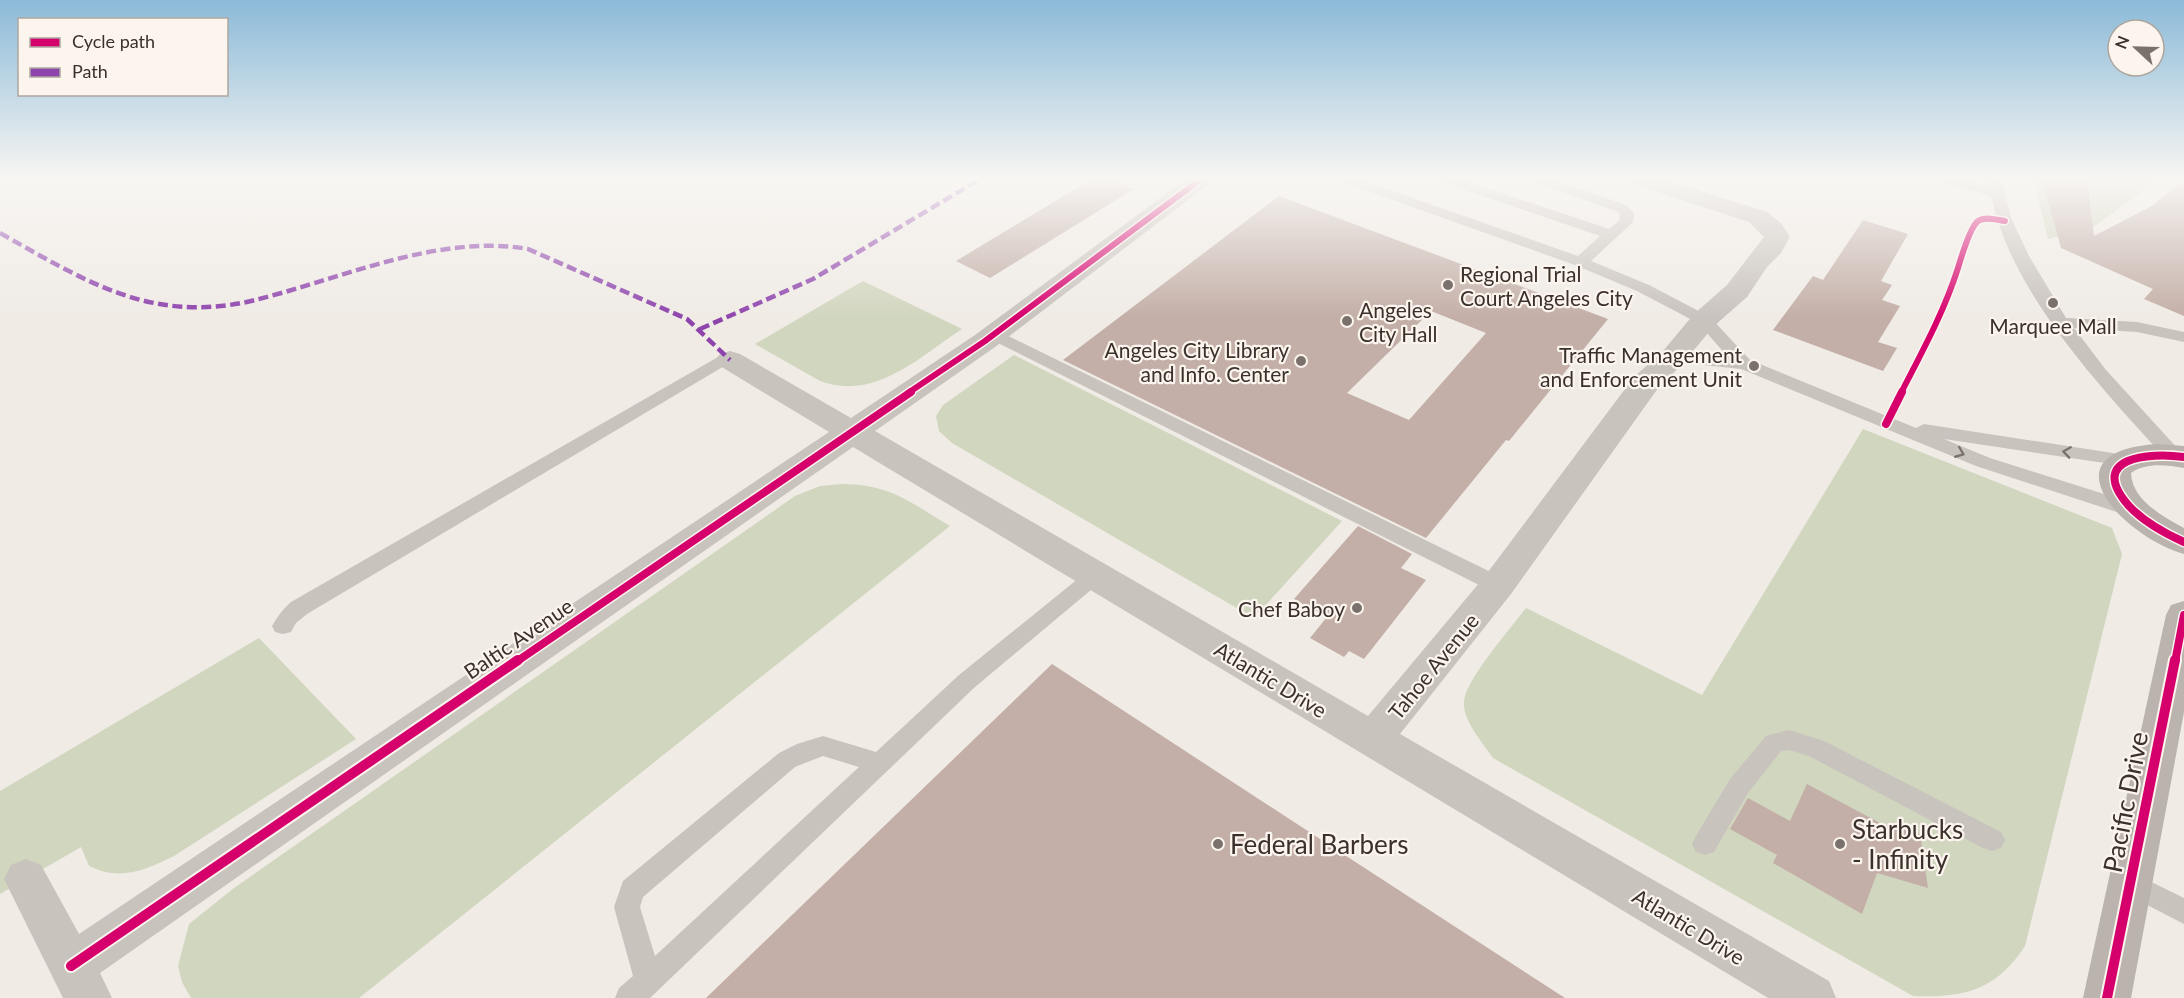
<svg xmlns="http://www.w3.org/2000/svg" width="2184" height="998" font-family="Lato,sans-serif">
<rect width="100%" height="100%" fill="#f0ebe5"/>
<path fill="#d1d6bf" d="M2033 179H2159L2095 226 2048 239Z
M863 281 962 329C918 358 875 401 820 381L755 344Z
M1014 355 1342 521 1254 618 952 443 939 431 936 416 943 405Z
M1863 429 2112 528 2122 554 2025 946C1996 990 1965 998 1913 996L1493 758C1483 743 1462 720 1464 701 1466 679 1511 628 1526 608L1702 695Z
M842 484C890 484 911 503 950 526L359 998H191L182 982 178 966 189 924 234 888 795 496 820 486Z
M259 638 356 739 174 856C144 871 120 881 89 866L81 847 0 894V791Z"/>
<path fill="#c3afa7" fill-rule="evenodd" d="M1092 179H1107L1134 189 990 278 956 261Z
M2042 179H2087L2094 236 2152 206 2184 180V316L2144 299 2153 289 2061 248Z
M1279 196 1608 319 1509 441 1506 440 1426 538 1063 360ZM1431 311 1486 333 1409 420 1347 393Z
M1863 220 1908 234 1881 281 1892 285 1882 300 1900 306 1878 342 1897 348 1883 371 1773 330 1813 276 1823 280Z
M1358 526 1412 554 1401 568 1426 580 1364 659 1349 651 1344 657 1310 638 1327 617 1294 599Z
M1052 664 1320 839 1565 998H706Z
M1807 784 1880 823 1920 834 1928 888 1877 873 1862 914 1773 863 1777 855 1730 829 1748 798 1790 821Z"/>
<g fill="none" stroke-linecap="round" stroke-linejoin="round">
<path stroke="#c2bbb6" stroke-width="3" stroke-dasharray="2 2" stroke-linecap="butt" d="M1900 393 1948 299 1964 249 1979 221"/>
<path stroke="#c2bbb6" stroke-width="4" stroke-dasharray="3 3" stroke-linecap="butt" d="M1896 401 1901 392"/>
<path fill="#c9c3be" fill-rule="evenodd" d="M1340 179H1359L1578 256 1600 236 1442 182 1440 179H1460L1609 229 1619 221 1620 214 1616 211 1533 182 1531 179H1551L1626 205 1634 213 1633 222 1591 261 1649 285 1710 317 1750 360 1916 428 1924 424 2132 456 2134 460 2132 464 2125 466 1944 439 1990 458 2142 506 2145 511 2142 516 2135 518 1976 466 1741 369 1667 361 1664 357 1667 353 1673 352 1728 357 1698 323 1637 291 1575 265 1342 182Z
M1940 179H1961L1989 186 1987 179H2001L2011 218 2029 256 2066 318 2137 322 2184 332V342L2137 332 2074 328 2106 370 2179 450 2181 454 2179 458 2172 460 2165 458C2099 385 2012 294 1991 196L1942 182Z
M994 329 1505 579 1508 585 1505 591 1498 593 1491 591 988 338 986 334Z
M725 353 731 354 734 358 731 362 307 614 296 623 291 632 283 634 275 632 272 626C278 616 282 610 291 602Z
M1097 566 1104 569 1107 574 1104 579 975 687 650 998H615L619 988 633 976 614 907 623 881 779 753 797 744 823 736 876 752 959 675 1090 569ZM823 756 859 767 655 956 640 907 643 897 795 767Z
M1789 730 1824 741 2001 832 2005 840 2001 848 1992 851 1983 848 1809 756 1789 750 1781 751 1748 793 1714 852 1705 855 1696 852 1692 844 1696 836 1730 779 1766 736Z
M2131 872 2184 898V924L2122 892 2118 884 2122 876Z"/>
<path fill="#c9c3be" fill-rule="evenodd" d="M1186 179H1213L1209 184 995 347 875 431 1368 716 1485 576 1634 377 1663 351 1694 314 1727 285 1764 237 1749 222 1633 184 1629 179H1664L1767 212 1781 223 1790 237 1781 253 1767 267 1747 297 1714 326 1683 363 1656 391 1511 594 1400 734 1829 981 1836 998H1768L853 447 100 973 112 998H63L4 879 11 865 26 859 41 865 79 934 829 432 720 366 715 360 720 354 730 351 740 354 851 418 975 335Z"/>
<path fill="#bab3ae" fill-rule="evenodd" d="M2158 444 2184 446V468C2167 465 2146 462 2131 473 2132 500 2162 516 2184 528V554C2122 536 2042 451 2158 444Z
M2184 601V712L2131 998H2083L2166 615 2171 605Z"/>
<path stroke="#8e44ad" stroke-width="4.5" stroke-dasharray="10 4.5" stroke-linecap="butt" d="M0 233C84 280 150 324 251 301 339 280 438 233 528 249L687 319 730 360
M700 329 813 279 980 179"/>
<defs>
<path id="cycleway-far2" d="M908 393 985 341 1201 179
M1901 393C1922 352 1944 312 1958 268 1961 258 1970 227 1978 221 1985 216 1997 220 2005 221"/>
<path id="cycleway-far1" d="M1886 424 1902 392
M2184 457C2149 452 2086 457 2129 506 2144 522 2164 533 2184 542
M516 662 911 392
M2175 662 2184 615"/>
<path id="cycleway" d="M71 966 518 660
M2107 998 2175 660"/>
</defs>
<use href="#cycleway-far2" stroke="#fbf5ee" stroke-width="9"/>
<use href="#cycleway-far1" stroke="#fbf5ee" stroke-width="11"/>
<use href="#cycleway" stroke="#fbf5ee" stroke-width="14"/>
<use href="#cycleway-far2" stroke="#d6006c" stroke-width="6"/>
<use href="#cycleway-far1" stroke="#d6006c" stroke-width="8"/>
<use href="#cycleway" stroke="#d6006c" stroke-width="10"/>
</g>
<defs><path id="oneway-chevron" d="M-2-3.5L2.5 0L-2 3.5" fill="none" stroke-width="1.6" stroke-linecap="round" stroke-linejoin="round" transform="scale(1.5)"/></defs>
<g stroke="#7b726d">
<use href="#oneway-chevron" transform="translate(2067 452) rotate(-172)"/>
<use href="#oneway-chevron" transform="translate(1960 453) rotate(22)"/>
</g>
<linearGradient id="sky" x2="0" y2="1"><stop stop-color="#8bbad8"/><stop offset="0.56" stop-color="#f8f6f3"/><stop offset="1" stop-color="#f8f6f3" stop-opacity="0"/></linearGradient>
<rect width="2184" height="318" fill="url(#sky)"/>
<g fill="#7a716c" stroke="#fbf5ee" stroke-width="2">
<circle cx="1448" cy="285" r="6"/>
<circle cx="2053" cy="303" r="6"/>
<circle cx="1347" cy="321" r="6"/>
<circle cx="1301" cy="361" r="6"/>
<circle cx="1754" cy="366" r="6"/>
<circle cx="1357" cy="608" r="6"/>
<circle cx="1218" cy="844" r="6"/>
<circle cx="1840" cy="844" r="6"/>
</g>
<g text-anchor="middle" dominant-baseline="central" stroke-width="4.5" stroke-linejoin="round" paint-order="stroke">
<g font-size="21" fill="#3b302b" stroke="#fbf5ee" text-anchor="end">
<text x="1460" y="273" text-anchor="start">Regional Trial<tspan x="1460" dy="24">Court Angeles City</tspan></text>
<text x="1359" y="309" text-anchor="start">Angeles<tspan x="1359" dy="24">City Hall</tspan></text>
<text x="2053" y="325" text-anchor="middle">Marquee Mall</text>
<text x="1289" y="349">Angeles City Library<tspan x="1289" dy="24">and Info. Center</tspan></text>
<text x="1742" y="354">Traffic Management<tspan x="1742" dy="24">and Enforcement Unit</tspan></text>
<text x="1345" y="608">Chef Baboy</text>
</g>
<g font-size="21" fill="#3b302b" stroke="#fbf5ee">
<text transform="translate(518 638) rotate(-34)">Baltic Avenue</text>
<text transform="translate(1433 666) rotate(-51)">Tahoe Avenue</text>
<text transform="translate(1271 679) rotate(31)">Atlantic Drive</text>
<text transform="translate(1689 926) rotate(31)">Atlantic Drive</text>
</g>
<g font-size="26" fill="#3b302b" stroke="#fbf5ee">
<text transform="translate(2125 802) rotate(-79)">Pacific Drive</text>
</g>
<g font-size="26" fill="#3b302b" stroke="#fbf5ee" text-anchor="start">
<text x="1852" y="829">Starbucks<tspan x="1852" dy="30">- Infinity</tspan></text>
<text x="1230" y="844">Federal Barbers</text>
</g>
</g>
<rect x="18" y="18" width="210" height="78" fill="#fbf5ee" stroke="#aea6a0" stroke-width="1.5"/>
<rect x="30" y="38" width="30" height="9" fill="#d6006c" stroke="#aea6a0" stroke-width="1.5"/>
<text x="72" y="48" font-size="18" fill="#3b302b">Cycle path</text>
<rect x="30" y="68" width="30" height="9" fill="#8e44ad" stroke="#aea6a0" stroke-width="1.5"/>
<text x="72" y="78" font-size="18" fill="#3b302b">Path</text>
<g transform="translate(2136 48) rotate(292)"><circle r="28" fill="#fbf5ee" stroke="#aea6a0" stroke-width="1.5"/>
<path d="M0-4.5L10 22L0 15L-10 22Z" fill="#7a716c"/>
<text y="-9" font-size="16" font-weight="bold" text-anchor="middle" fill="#3b302b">N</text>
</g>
</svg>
